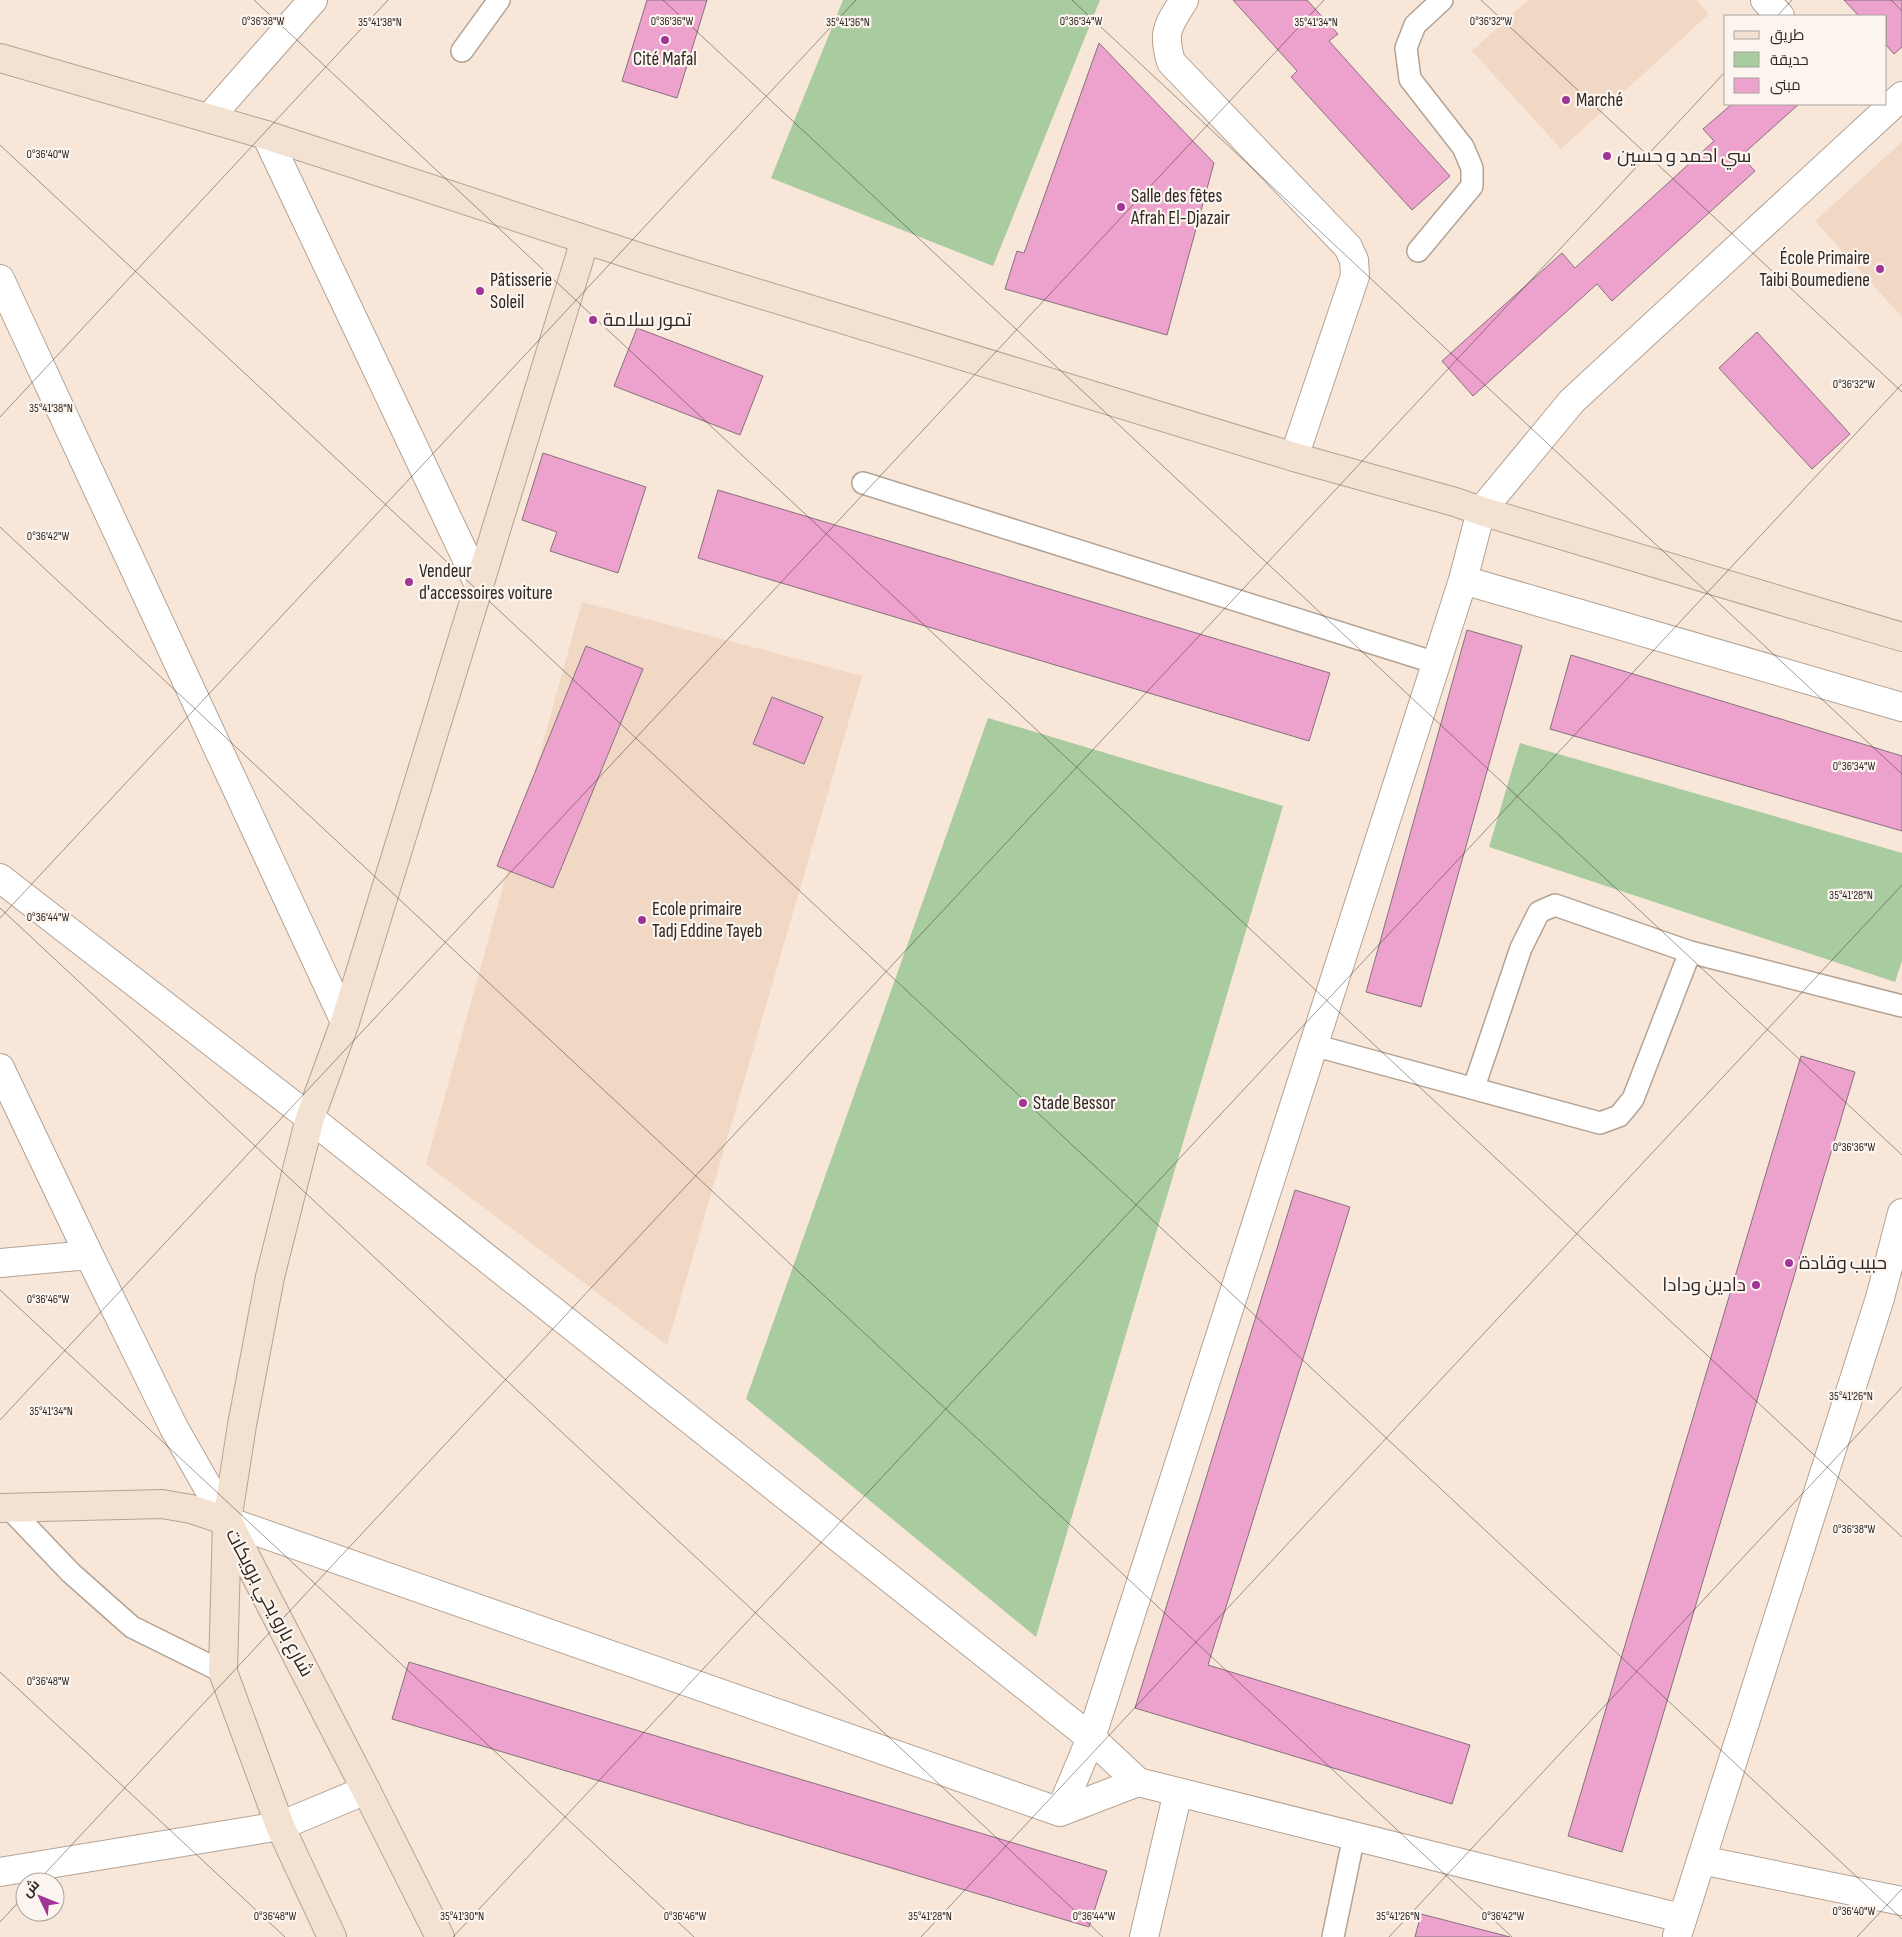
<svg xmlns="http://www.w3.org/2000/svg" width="1902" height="1937" font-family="'Sofia Sans Condensed',Cairo,sans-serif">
<rect width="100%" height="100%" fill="#f8e6d8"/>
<path fill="#f0d8c5" d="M1528 0H1696L1709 14 1561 149 1472 51Z
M1902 142V317L1815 221Z
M582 602 862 676 667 1345 426 1164Z"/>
<path fill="#a8cba0" d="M843 0H1100L993 266 771 178Z
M988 718 1283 806 1036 1637 746 1399Z
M1520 743 1902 853V961L1895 982 1489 847Z"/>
<path fill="#eda1cd" stroke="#85727c" d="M647 0H707L677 98 622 81Z
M1233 0H1307L1338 34 1329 41 1450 176 1412 210 1291 77 1297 71Z
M1844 0H1902V47L1894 54 1886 45V16H1859Z
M1099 43 1214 163 1167 335 1005 289 1017 251 1024 253Z
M1732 104H1799L1741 156 1755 171 1612 301 1597 284 1473 396 1442 361 1562 253 1575 268 1714 141 1703 129Z
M637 328 763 376 740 435 614 386Z
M1757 332 1850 434 1812 469 1719 368Z
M543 453 646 487 618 573 550 551 557 532 522 520Z
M718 490 1330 673 1309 741 698 558Z
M1467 630 1522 646 1421 1007 1366 992Z
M586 646 643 669 553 888 497 866Z
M1571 655 1902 756V831L1550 729Z
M772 697 823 717 804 764 753 744Z
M1801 1056 1855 1072 1622 1852 1568 1836Z
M1295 1190 1350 1207 1208 1665 1470 1745 1452 1804 1135 1708Z
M409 1662 1107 1871 1089 1927 392 1719Z
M1421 1914 1510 1937H1415Z"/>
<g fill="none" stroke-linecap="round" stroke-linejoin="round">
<defs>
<path id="lane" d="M462 51 499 0
M1418 251 1472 186V168L1463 147 1410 79 1406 48 1415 25 1442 0
M863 483 1436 663
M1313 1045 1600 1123 1619 1116 1633 1099 1690 952 1902 1006
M1474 1087 1521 948 1539 912 1555 905 1690 952
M8 1507 71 1573 132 1627 223 1672
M1333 1937 1354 1836"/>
<path id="street" d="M1184 0C1168 27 1162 30 1171 62L1348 247 1354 260 1355 276 1294 457
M1765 0 1780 16
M209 118 313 0
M266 135 479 585
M0 279 345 1022
M1463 580 1902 707
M0 878 310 1118 1091 1738 1138 1782 1681 1918
M0 1068 89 1255 174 1428 227 1521 1060 1812 1138 1782
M0 1263 89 1255
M1060 1812 1091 1738 1463 580 1481 511 1572 401 1902 96
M1701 1860 1902 1901
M0 1872 280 1826 366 1790
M1677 1936 1880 1298 1902 1213
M1144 1937 1178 1792"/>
<path id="secondary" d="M0 58 266 135 645 259 1294 457 1455 502 1481 511 1902 637
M0 1508 162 1504 191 1509 227 1521
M229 1524 366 1790 440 1937
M332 1937 280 1826 223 1672 227 1521 242 1425 270 1277 310 1118 345 1022 585 240"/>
</defs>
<use href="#lane" stroke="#b3a395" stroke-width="24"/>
<use href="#street" stroke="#b3a395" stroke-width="30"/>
<use href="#secondary" stroke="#b3a395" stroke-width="30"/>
<use href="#lane" stroke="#fff" stroke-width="21"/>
<use href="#street" stroke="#fff" stroke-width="28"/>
<use href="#secondary" stroke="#f3e2d2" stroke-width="28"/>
</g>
<path fill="none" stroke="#2e2722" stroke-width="1" stroke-opacity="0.45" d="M254 0 1902 1537M663 0 1902 1155M1072 0 1902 774M1481 0 1902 392M1891 0 1902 11M1777 16 1792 0M0 145 1902 1919M0 417 388 0M0 527 1512 1937M0 908 1103 1937M0 918 856 0M0 1290 694 1937M0 1420 1324 0M0 1672 285 1937M37 1882 1726 71M0 1922 25 1895M453 1937 1902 384M921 1937 1902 885M1389 1937 1902 1387M1857 1937 1902 1889"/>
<g fill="#a03597" stroke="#fcf5ef" stroke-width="2">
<circle cx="665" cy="40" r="5"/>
<circle cx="1566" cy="100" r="5"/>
<circle cx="1607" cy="156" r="5"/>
<circle cx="1121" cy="207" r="5"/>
<circle cx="1880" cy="269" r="5"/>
<circle cx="480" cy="291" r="5"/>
<circle cx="593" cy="320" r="5"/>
<circle cx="409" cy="582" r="5"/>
<circle cx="642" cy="920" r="5"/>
<circle cx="1023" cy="1103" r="5"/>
<circle cx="1789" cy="1263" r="5"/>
<circle cx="1756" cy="1285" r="5"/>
</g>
<g text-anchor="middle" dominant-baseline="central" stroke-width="4.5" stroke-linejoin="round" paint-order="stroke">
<g font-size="19" fill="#2e2722" stroke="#fcf5ef" text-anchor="start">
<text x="665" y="59" text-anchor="middle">Cité Mafal</text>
<text x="1576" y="100">Marché</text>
<text x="1617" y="156">سي احمد و حسين</text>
<text x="1131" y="196">Salle des fêtes<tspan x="1131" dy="22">Afrah El-Djazair</tspan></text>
<text x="1870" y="258" text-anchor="end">École Primaire<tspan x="1870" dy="22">Taibi Boumediene</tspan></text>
<text x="490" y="280">Pâtisserie<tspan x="490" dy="22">Soleil</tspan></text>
<text x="603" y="320">تمور سلامة</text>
<text x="419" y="571">Vendeur<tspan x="419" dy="22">d'accessoires voiture</tspan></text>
<text x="652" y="909">Ecole primaire<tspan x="652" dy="22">Tadj Eddine Tayeb</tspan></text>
<text x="1033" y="1103">Stade Bessor</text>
<text x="1799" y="1263">حبيب وقادة</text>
<text x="1746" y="1285" text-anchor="end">دادين ودادا</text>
</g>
<g font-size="19" fill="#2e2722" stroke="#fcf5ef">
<text transform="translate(269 1603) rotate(62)">شارع بارو يحي برويكات</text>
</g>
</g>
<g font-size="12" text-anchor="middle" fill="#2e2722" stroke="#fcf5ef" stroke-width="4.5" stroke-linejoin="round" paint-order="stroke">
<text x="263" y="25">0°36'38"W</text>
<text x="672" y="25">0°36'36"W</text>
<text x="1081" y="25">0°36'34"W</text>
<text x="1491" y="25">0°36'32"W</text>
<text x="380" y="26">35°41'38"N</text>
<text x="848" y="26">35°41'36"N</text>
<text x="1316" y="26">35°41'34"N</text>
<text x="48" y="158">0°36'40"W</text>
<text x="1854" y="388">0°36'32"W</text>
<text x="51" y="412">35°41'38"N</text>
<text x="48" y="540">0°36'42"W</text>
<text x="1854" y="770">0°36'34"W</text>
<text x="1851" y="899">35°41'28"N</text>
<text x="48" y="921">0°36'44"W</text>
<text x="1854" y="1151">0°36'36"W</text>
<text x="48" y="1303">0°36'46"W</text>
<text x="1851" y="1400">35°41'26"N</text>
<text x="51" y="1415">35°41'34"N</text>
<text x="1854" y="1533">0°36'38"W</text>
<text x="48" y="1685">0°36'48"W</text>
<text x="1854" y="1915">0°36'40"W</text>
<text x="462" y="1920">35°41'30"N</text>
<text x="930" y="1920">35°41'28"N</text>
<text x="1398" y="1920">35°41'26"N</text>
<text x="275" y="1920">0°36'48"W</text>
<text x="685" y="1920">0°36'46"W</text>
<text x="1094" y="1920">0°36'44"W</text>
<text x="1503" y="1920">0°36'42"W</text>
</g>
<rect x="1724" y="15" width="162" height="90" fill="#fcf5ef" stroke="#aaa39d"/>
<rect x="1734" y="31" width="25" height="8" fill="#f3e2d2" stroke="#aaa39d"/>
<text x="1770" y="40" font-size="15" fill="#2e2722">طريق</text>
<rect x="1734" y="52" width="25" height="15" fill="#a8cba0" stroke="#aaa39d"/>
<text x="1770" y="65" font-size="15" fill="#2e2722">حديقة</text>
<rect x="1734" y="78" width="25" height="15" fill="#eda1cd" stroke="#aaa39d"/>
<text x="1770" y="90" font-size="15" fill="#2e2722">مبنى</text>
<g transform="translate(40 1897) rotate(313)"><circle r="24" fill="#fcf5ef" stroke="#aaa39d"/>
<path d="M0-4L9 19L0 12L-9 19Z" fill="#a03597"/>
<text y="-8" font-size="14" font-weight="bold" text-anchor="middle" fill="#2e2722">ش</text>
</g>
</svg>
